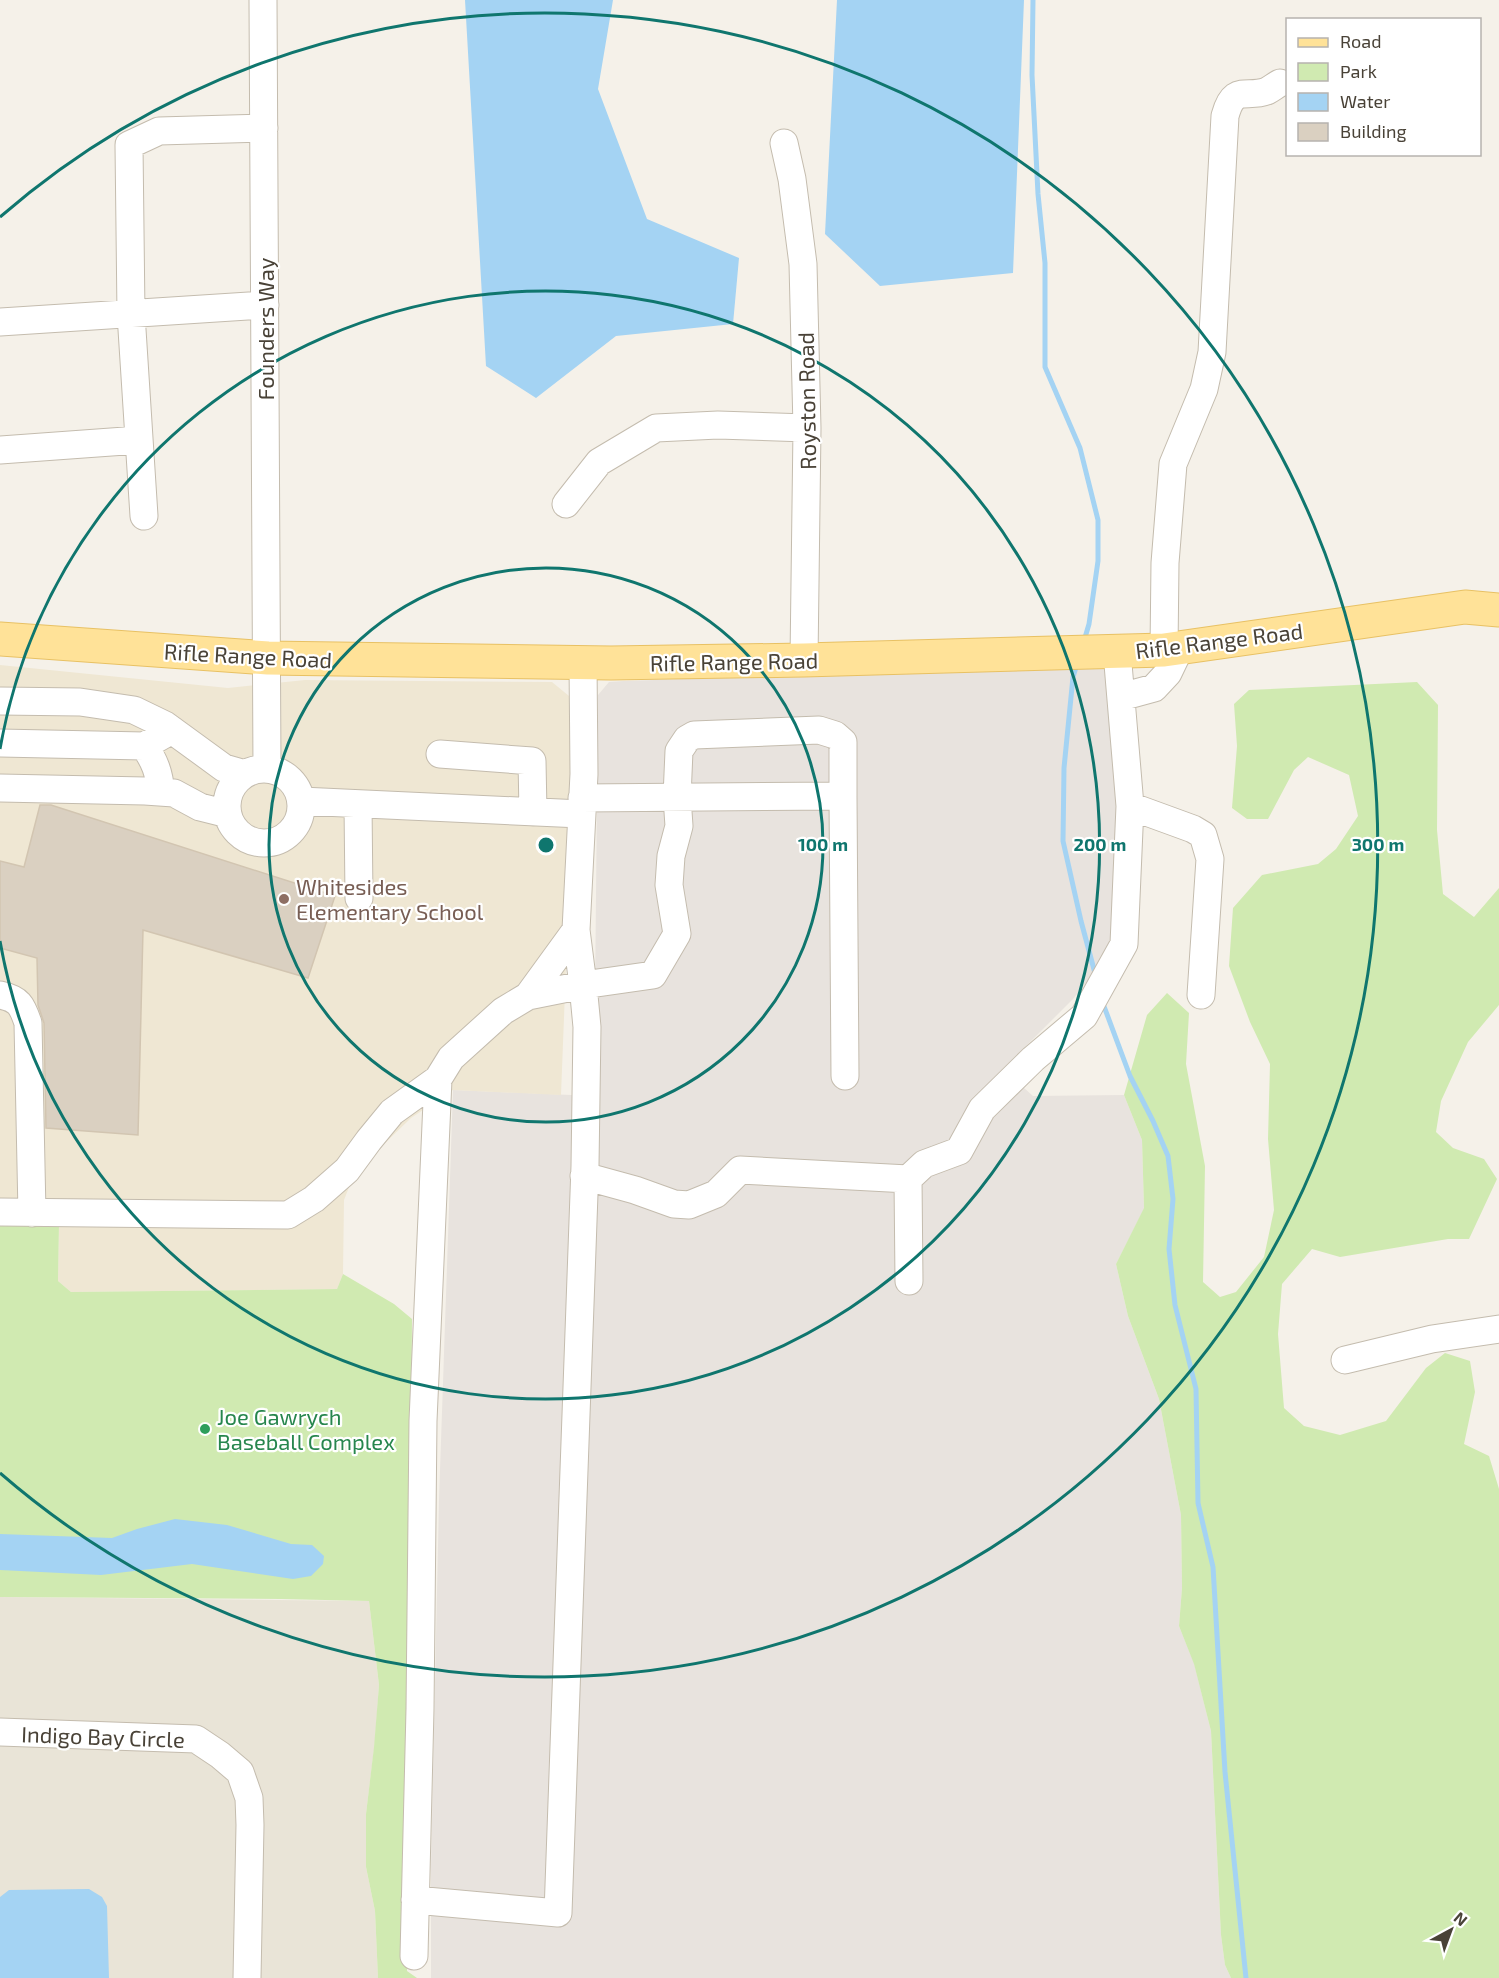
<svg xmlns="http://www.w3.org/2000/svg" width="1499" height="1978" font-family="'Exo 2',sans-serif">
<rect width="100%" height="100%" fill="#f5f1e9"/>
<path fill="#e9e4d7" d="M0 1597 369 1601 379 1685 375 1741 366 1814V1867L375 1911 378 1978H0Z"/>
<path fill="#e8e3de" d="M1103 666 1113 675 1118 915 1106 958 1073 999 1003 1069 1033 1096 1124 1095 1142 1140 1144 1209 1116 1264 1128 1316 1159 1399 1181 1515 1182 1588 1179 1626 1194 1663 1211 1731 1221 1935 1225 1965 1231 1978H431V1865L439 1500 453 1090 594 1096 598 695 609 682 623 681Z"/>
<path fill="#efe7d3" d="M0 665 228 688 305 680 552 682 569 696 576 709 561 1095 453 1090 411 1118 355 1172 344 1200 343 1274 337 1289 71 1292 58 1281 59 1225 0 1226Z"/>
<path fill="#d0eab1" d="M1417 682 1438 705 1437 830 1443 894 1474 917 1499 888V1005L1468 1042 1441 1101 1436 1132 1453 1148 1484 1159 1497 1179 1469 1239H1448L1340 1257 1312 1249 1282 1284 1278 1334 1284 1408 1304 1426 1340 1435 1386 1421 1426 1368 1445 1353 1470 1361 1475 1392 1464 1444 1489 1456 1499 1489V1978H1231L1225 1965 1221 1935 1211 1731 1194 1664 1179 1626 1182 1588 1181 1515 1159 1399 1128 1316 1116 1264 1144 1208 1142 1140 1124 1095 1147 1015 1167 993 1189 1013 1186 1064 1205 1166 1203 1282 1220 1297 1236 1292 1264 1257 1274 1210 1268 1139 1270 1064 1250 1022 1229 966 1233 908 1262 875 1318 864 1336 849 1358 816 1349 775 1308 757 1294 770 1268 819H1247L1232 808 1237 746 1234 704 1249 690Z
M59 1224 58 1281 71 1292 337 1289 343 1274 394 1304 412 1319 407 1971 417 1978H378L375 1911 366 1867V1814L374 1747 379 1685 369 1601 281 1599 0 1597V1226Z"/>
<path fill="#a4d3f3" d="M465 0H613L598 89 647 219 739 258 733 324 616 336 536 398 486 366Z
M837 0H1024L1013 273 880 286 825 234Z
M175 1519 227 1525 291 1544 312 1545 324 1556 323 1564 311 1576 293 1579 192 1564 101 1575 0 1570V1534L112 1538 137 1529Z
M89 1889 102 1897 107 1906 109 1978H0V1897L9 1890Z"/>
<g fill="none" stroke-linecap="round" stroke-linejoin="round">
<path stroke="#a4d3f3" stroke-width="5" d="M1033 0 1032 75 1038 194 1045 263V367L1080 448 1098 520V561L1089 624 1084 641
M1077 664 1073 677 1064 768 1063 841 1081 921 1096 977
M1102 1001 1130 1076 1153 1121 1168 1156 1173 1199 1169 1249 1175 1305 1196 1389 1198 1503 1213 1567 1225 1772 1246 1978"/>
</g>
<path fill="#dad0c1" stroke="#d2c5b1" stroke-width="1.5" d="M40 805H51L335 896 308 978 143 930 138 1135 46 1128 44 1023 38 1005 37 958 0 948V861L24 867Z"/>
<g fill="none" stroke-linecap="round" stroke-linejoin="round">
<defs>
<path id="minor" d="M263 0 267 769
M784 143 792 179 803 264 807 428 804 660
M0 322 265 305
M0 450 139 440
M566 504 599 462 656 428 718 425 807 428
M144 516 131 314 129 145 159 131 264 128
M1164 650 1165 563 1173 464 1204 389 1212 352 1225 116C1234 83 1246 99 1267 91 1271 89 1276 85 1280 83
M1117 652 1130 806 1193 829 1203 835 1210 859 1201 995
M1121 697 1154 688 1168 673 1180 648
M0 701 80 702 134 710 165 725 224 768 245 774
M0 743 144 746 172 730
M144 746C155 761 159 773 161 792
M440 754 532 761 533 812
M227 806a37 37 0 1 1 74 0a37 37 0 1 1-74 0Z
M0 788 145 791 174 793 200 807 228 814
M843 796 845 1076
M301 801 581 814
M358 804 359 898
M0 995C19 999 22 1005 28 1023L32 1213
M528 996 576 930
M584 1176 635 1190 674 1204 689 1205 716 1194 740 1170 908 1179
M0 1212 288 1215 314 1199 347 1170 369 1140 392 1112 438 1079
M909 1281 908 1179 924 1164 959 1151 982 1109 1033 1059 1084 1016 1124 944 1130 806
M1345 1360 1432 1339 1499 1329
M0 1732 196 1739 220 1755 240 1772 249 1798 250 1825 247 1978
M415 1900 558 1913 585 1166 587 1027 583 985 576 930 584 774 583 662
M414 1956 420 1709 423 1421 438 1079 451 1058 503 1011 528 996 583 985 653 975 677 934 669 885 671 856 679 826 677 797 679 751 687 739 694 735 819 730 835 735 843 742V796L582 798"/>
<path id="major" d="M0 639 268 658 611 663 804 660 1164 650 1465 607 1499 610"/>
</defs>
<use href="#minor" stroke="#c4bcae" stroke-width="29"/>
<use href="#major" stroke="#e8c164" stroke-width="35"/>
<use href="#minor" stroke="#fff" stroke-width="27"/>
<use href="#major" stroke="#ffe298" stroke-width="33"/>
</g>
<g fill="none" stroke="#0f766e" stroke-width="3">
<circle cx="546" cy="845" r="277"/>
<path d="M0 749A554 554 0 1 1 0 941"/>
<path d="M0 217A832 832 0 1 1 0 1473"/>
</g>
<circle fill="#8d6e63" stroke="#fff" stroke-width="2" cx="284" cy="899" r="6"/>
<circle fill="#2e9e5b" stroke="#fff" stroke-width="2" cx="205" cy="1429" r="6"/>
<g text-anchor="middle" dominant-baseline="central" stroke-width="4.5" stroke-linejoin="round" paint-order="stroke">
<g font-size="22" fill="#494237" stroke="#fff">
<text transform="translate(265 329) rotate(-90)">Founders Way</text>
<text transform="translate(806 401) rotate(-91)">Royston Road</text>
<text transform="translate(1219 640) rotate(-7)">Rifle Range Road</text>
<text transform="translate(248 655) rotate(3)">Rifle Range Road</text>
<text transform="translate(734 661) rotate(-1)">Rifle Range Road</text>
<text transform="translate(103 1736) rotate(2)">Indigo Bay Circle</text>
</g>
<g font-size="22" fill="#785e54" stroke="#fff" text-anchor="start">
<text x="296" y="886">Whitesides<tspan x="296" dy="25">Elementary School</tspan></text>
</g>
<g font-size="22" fill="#27864d" stroke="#fff" text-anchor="start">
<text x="217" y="1416">Joe Gawrych<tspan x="217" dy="25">Baseball Complex</tspan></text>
</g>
</g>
<circle cx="546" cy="845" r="9" fill="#0f766e" stroke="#fff" stroke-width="3"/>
<g font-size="18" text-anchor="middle" font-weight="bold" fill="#0f766e" stroke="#fff" stroke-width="4.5" stroke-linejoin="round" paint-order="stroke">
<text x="823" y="851">100 m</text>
<text x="1100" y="851">200 m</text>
<text x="1378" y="851">300 m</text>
</g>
<rect x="1286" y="18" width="195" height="138" fill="#ffffff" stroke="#b6b3af" stroke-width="1.5"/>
<rect x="1298" y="38" width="30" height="9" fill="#ffe298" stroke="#b6b3af" stroke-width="1.5"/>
<text x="1340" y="48" font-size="18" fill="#494237">Road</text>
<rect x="1298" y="63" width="30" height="18" fill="#d0eab1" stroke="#b6b3af" stroke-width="1.5"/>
<text x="1340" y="78" font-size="18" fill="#494237">Park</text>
<rect x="1298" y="93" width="30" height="18" fill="#a4d3f3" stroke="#b6b3af" stroke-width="1.5"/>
<text x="1340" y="108" font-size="18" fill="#494237">Water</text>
<rect x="1298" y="123" width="30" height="18" fill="#dad0c1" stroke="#b6b3af" stroke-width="1.5"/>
<text x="1340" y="138" font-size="18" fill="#494237">Building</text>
<g transform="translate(1451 1930) rotate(41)" stroke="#ffffff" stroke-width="4.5" paint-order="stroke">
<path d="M0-4.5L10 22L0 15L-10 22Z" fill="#494237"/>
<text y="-9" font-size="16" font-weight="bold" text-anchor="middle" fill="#494237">N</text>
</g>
</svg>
